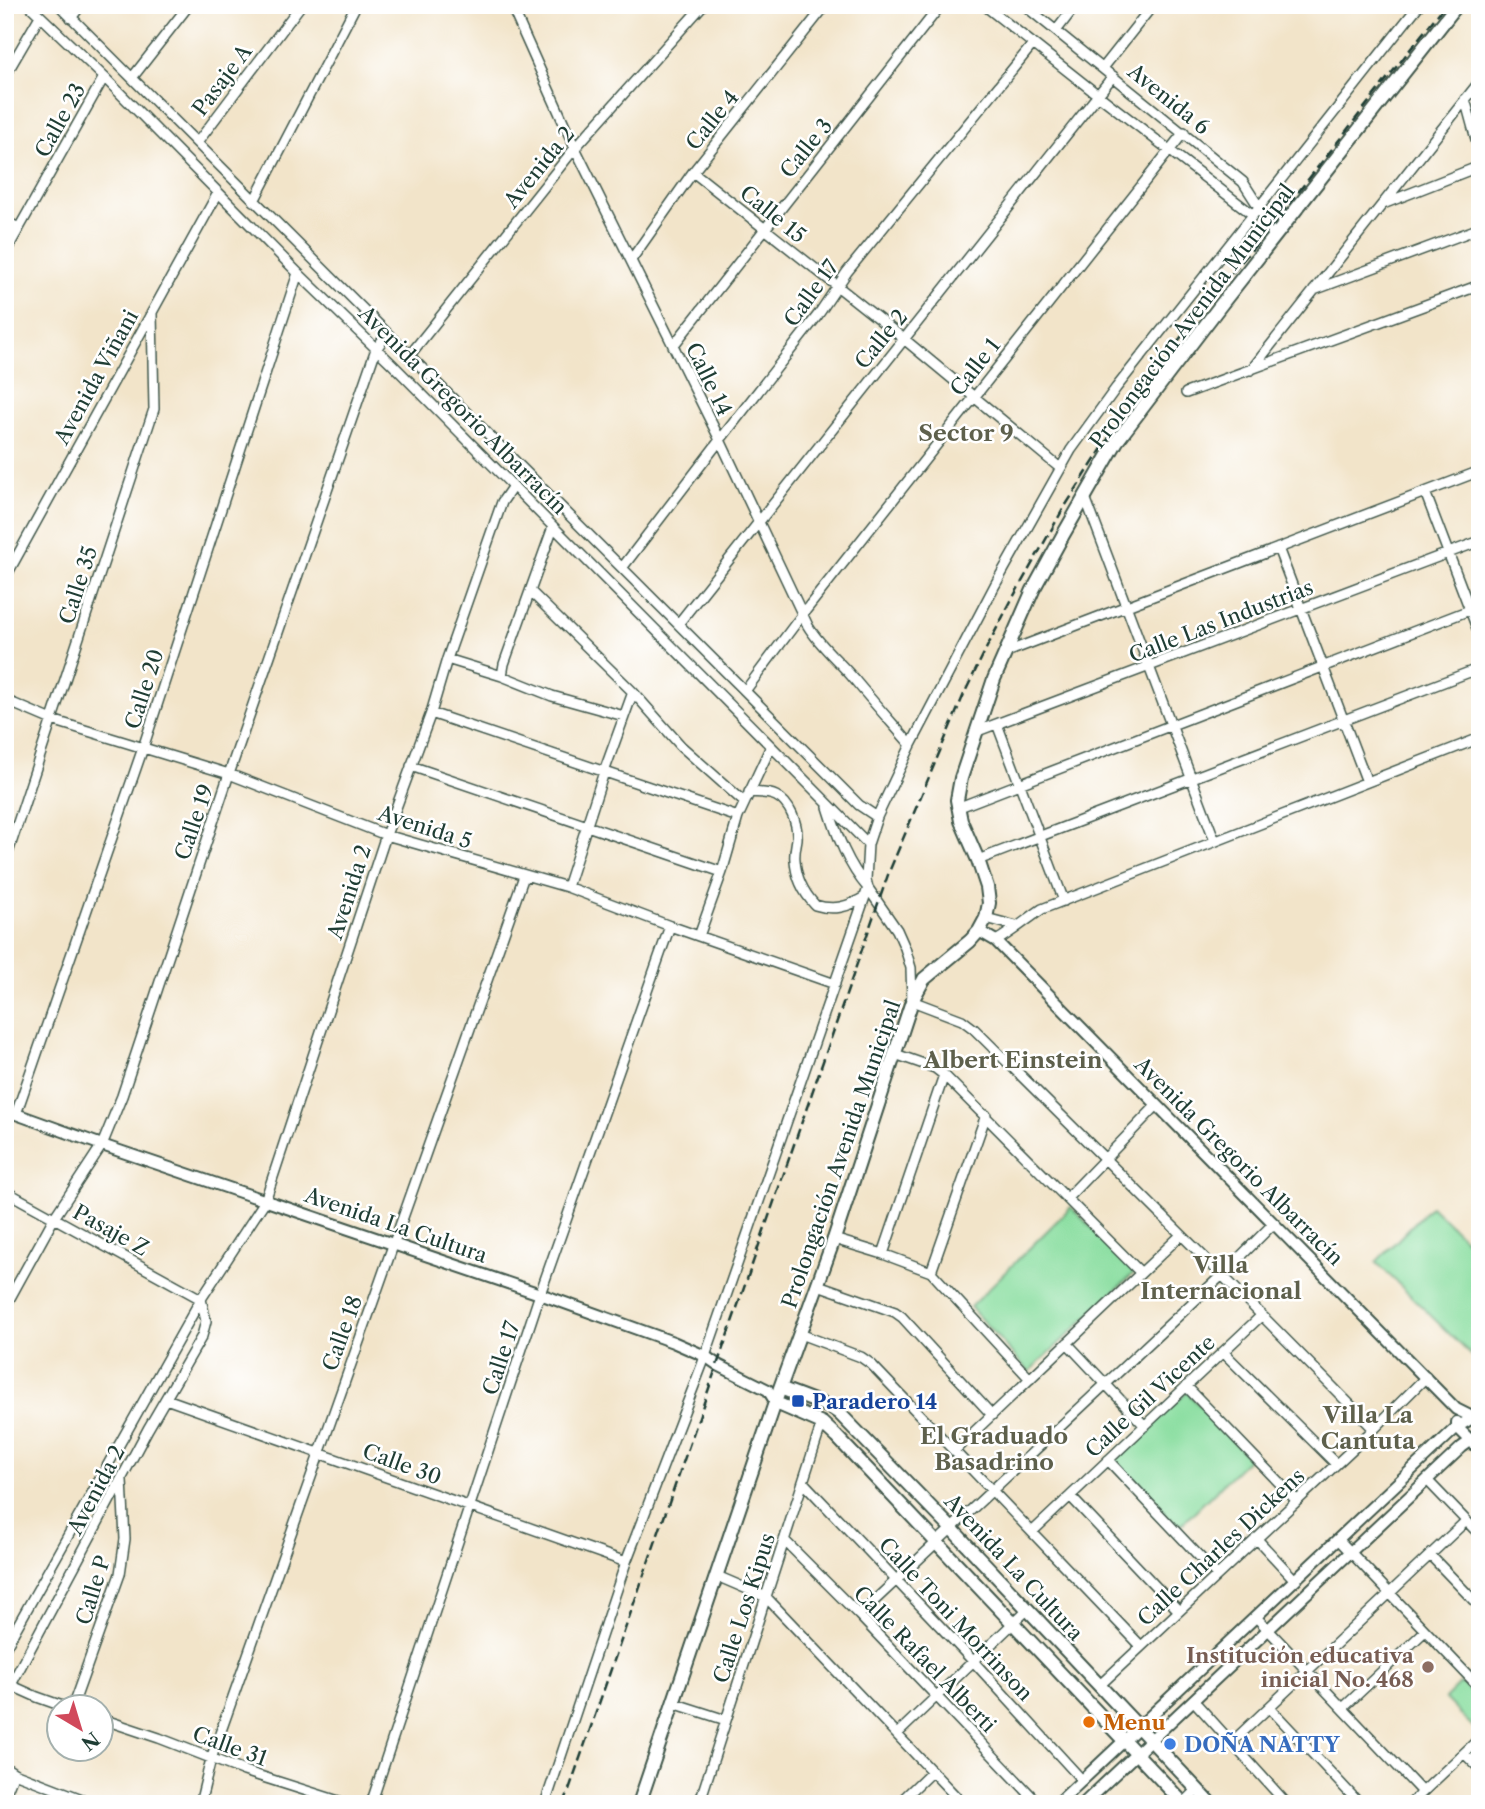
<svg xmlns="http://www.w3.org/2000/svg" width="1485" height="1809" font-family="'Libre Caslon Text',serif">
<rect width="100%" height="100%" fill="#fff"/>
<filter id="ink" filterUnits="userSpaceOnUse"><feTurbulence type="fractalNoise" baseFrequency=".0143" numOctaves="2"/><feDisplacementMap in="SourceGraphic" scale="14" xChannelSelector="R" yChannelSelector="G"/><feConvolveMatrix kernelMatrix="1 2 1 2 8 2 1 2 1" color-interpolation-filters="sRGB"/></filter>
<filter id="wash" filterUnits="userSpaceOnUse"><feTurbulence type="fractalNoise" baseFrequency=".00686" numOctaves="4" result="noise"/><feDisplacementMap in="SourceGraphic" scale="28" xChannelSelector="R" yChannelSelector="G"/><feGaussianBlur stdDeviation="1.57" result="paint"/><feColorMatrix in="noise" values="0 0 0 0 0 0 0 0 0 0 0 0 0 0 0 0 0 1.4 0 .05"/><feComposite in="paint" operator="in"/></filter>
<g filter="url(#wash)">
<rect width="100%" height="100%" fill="#f2e4c9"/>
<path fill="#8adea0" stroke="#548e6a" stroke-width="2" d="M1431 1206 1480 1254V1353L1474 1358 1376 1262Z
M1071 1207 1135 1272 1029 1372 970 1307Z
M1187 1392 1249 1458 1178 1528 1113 1461Z
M1461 1683 1480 1701V1723L1474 1728 1445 1699Z"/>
</g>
<g filter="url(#ink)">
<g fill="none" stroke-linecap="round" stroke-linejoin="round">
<defs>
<path id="minor" d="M29 5 104 77 298 273 392 364 868 844
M59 5 859 805 877 817
M511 5 575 148 720 440 808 626C820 646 839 661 854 679 873 702 892 723 911 745
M984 5 1098 95 1252 214
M1024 5 1243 182 1259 207 1274 237
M71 18 81 5
M1056 31 1076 5
M1103 68 1153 5
M5 76 40 16
M132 78 189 5
M1465 99 1480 154
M197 143 301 5
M693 172 904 339 1060 468
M254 201 356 5
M1383 204 1480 166
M5 221 19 228
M5 253 104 77
M631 260 693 172 826 5
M1314 290 1480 228
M673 346 941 5
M409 356 575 148 703 5
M1251 370 1480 81
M1186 393 1480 285
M1425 492 1480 636
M1085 497 1215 841
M1278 548 1367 782
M622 568 720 440 818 315 847 272 1033 44
M5 578 218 193
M530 591 633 692 681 746 744 802
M678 624 1113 76
M1004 653 1480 471
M447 659 502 676 552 696 624 716
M502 676 504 664 553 527
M745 691 802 615 1184 132
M5 700 52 720 229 774 386 835 567 887 670 926 835 984
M431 713 738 817
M997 724 1064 901
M975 732 1480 541
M411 766 722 872
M749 792C757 793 768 792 776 796 790 803 798 824 797 839 796 846 794 853 795 860 796 878 803 892 815 905 834 911 848 907 865 897
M957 808 1480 606
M978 860 1480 668
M5 862 154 409 152 313
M567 887 604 772 633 692
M986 918 1016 926
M699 936 722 872 738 817 771 746
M996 941C1012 932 1026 920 1042 909L1480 738
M895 1054 935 1068 944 1075 1141 1273
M16 1114 143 748 298 273
M5 1191 201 1299
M1067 1198 1157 1105
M834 1239 883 1254 931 1272 1030 1379
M883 1254 944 1075
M931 1272 986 1115
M818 1285 895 1312 902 1317 992 1415
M5 1307 54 1218 102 1145 122 1096 229 774 376 349 387 334
M800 1334 861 1357 871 1364 1141 1646
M1067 1343 1145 1426
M1223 1352 1336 1464
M1186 1386 1297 1501
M166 1399 626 1562
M1374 1429 1222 1275 974 1029 962 1020 912 1001 911 968 905 948 897 930 868 888 866 880 868 844 877 817 911 745 995 585 1071 450 1116 388 1419 5
M954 1451 1181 1235
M1108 1460 1217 1575
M1427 1480 1480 1535
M803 1482 973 1661 1082 1780
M1070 1496 1179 1611
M1032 1532 1262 1315
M1256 1538 1295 1580
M1338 1539 1480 1688
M784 1540 859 1615 1039 1804
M1430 1555 1480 1607
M717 1576 766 1597 963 1804
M859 1615 1222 1275 1274 1223
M1256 1617 1422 1792
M5 1648 201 1299 265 1201 386 835 431 713 447 659 502 502 513 486
M8 1684 37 1697 68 1708
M1100 1685 1374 1429 1426 1377
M5 1696 148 1429 202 1336 206 1321 201 1299
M1193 1700 1287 1804
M673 1703 726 1720
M1269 1707 1360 1804
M72 1708 120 1574 125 1539 122 1480
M1343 1708 1425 1631
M102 1719 159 1738 244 1771 348 1804
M897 1734 1028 1609
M1231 1743 1466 1521
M1464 1753 1480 1769
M5 1767 14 1773 95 1804
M5 1795 14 1773
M200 1804 211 1759 524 876
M371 1804 540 1294 670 926
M545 1804 626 1562 702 1365 868 888C848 865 837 836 828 807
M699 1804 822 1423
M898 1804 932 1771
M1183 1804 1198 1789
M1410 1804 1480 1738"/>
<path id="tertiary" d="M979 931 996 941 1456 1409 1472 1417 1480 1424
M5 1110 102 1145 540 1294 673 1342 705 1356 718 1365 768 1390 776 1403
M1457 1422V1427L1480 1450
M1057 1804 1457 1427 1476 1416
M1083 1804 1462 1447 1480 1434"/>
<path id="secondary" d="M780 1388 830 1407 839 1413 951 1528 1211 1804
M776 1403 822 1423 837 1437 1184 1804
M639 1804 780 1388 834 1239 912 1001 924 979 970 941 979 931 986 918 989 903 987 887 978 860 961 821 957 800 961 778 994 679 1033 590 1063 535 1117 441 1220 306 1457 5"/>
</defs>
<use href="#minor" stroke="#3f564a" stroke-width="12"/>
<use href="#tertiary" stroke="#3f564a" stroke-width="14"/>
<use href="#secondary" stroke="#3f564a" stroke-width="16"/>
<use href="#minor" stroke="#fff" stroke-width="9"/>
<use href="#tertiary" stroke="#fff" stroke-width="10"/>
<use href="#secondary" stroke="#fff" stroke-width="12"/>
<path stroke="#1f3d34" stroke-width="2.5" stroke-dasharray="10 5" stroke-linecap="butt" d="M564 1804 889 872 964 694 987 647 1011 601 1062 511 1117 425 1146 384 1206 304 1270 228 1445 5"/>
</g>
</g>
<rect fill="#1a4fb4" stroke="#fff" stroke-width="2.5" x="791" y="1394" width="14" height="14" rx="3.5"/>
<circle fill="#8d6e63" stroke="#fff" stroke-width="2.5" cx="1428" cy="1667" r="7"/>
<circle fill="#e8710a" stroke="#fff" stroke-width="2.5" cx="1089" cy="1722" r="7"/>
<circle fill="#3f7fe0" stroke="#fff" stroke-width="2.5" cx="1170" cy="1744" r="7"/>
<g text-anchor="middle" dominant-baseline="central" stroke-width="5" stroke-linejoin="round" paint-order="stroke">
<g font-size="21" fill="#1f3d34" stroke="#fff">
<text transform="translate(222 80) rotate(-53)">Pasaje A</text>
<text transform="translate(1169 99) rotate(39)">Avenida 6</text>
<text transform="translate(60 120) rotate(-61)">Calle 23</text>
<text transform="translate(712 120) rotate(-51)">Calle 4</text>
<text transform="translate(806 148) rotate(-51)">Calle 3</text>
<text transform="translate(539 167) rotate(-51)">Avenida 2</text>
<text transform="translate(773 214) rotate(39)">Calle 15</text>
<text transform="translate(811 293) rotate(-54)">Calle 17</text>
<text transform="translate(1192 316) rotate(-53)">Prolongación Avenida Municipal</text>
<text transform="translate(881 339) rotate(-51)">Calle 2</text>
<text transform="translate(975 367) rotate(-52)">Calle 1</text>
<text transform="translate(96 377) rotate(-61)">Avenida Viñani</text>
<text transform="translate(709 379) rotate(64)">Calle 14</text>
<text transform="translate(463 410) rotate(45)">Avenida Gregorio Albarracín</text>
<text transform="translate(78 585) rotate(-72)">Calle 35</text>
<text transform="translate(1221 621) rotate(-21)">Calle Las Industrias</text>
<text transform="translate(144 689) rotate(-72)">Calle 20</text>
<text transform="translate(194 822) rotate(-71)">Calle 19</text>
<text transform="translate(425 827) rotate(18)">Avenida 5</text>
<text transform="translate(349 892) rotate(-72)">Avenida 2</text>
<text transform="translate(841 1154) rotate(-71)">Prolongación Avenida Municipal</text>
<text transform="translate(1239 1161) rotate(45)">Avenida Gregorio Albarracín</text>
<text transform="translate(396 1225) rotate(19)">Avenida La Cultura</text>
<text transform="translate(111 1230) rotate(29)">Pasaje Z</text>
<text transform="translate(342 1333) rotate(-70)">Calle 18</text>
<text transform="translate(501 1358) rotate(-72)">Calle 17</text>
<text transform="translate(1150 1396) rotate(-43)">Calle Gil Vicente</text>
<text transform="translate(402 1464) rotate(20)">Calle 30</text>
<text transform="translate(96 1490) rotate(-62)">Avenida 2</text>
<text transform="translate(1221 1547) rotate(-43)">Calle Charles Dickens</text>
<text transform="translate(1014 1567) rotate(47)">Avenida La Cultura</text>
<text transform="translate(93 1590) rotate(-73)">Calle P</text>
<text transform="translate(744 1608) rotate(-72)">Calle Los Kipus</text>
<text transform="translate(956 1619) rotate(47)">Calle Toni Morrinson</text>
<text transform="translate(925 1659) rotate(46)">Calle Rafael Alberti</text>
<text transform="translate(230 1746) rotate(20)">Calle 31</text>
</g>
<g font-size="21" font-weight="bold" fill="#164399" stroke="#fff" text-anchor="start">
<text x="812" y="1401">Paradero 14</text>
</g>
<g font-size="21" font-weight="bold" fill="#785e54" stroke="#fff" text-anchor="end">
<text x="1414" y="1655">Institución educativa<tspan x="1414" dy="24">inicial No. 468</tspan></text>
</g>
<g font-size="21" font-weight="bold" fill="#c56008" stroke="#fff" text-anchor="start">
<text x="1103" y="1722">Menu</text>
</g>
<g font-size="21" font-weight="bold" fill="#366cbe" stroke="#fff" text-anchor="start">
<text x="1184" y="1744">DOÑA NATTY</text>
</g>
<g font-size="23" font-weight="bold" fill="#5e604c" stroke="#fff">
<text x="966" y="433">Sector 9</text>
<text x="1013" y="1060">Albert Einstein</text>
<text x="1221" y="1265">Villa<tspan x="1221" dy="26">Internacional</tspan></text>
<text x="1368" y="1415">Villa La<tspan x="1368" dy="26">Cantuta</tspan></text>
<text x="994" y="1436">El Graduado<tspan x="994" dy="26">Basadrino</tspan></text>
</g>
</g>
<rect width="1485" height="1809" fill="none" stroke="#fff" stroke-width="28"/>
<g transform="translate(80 1728) rotate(142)"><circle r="33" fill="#ffffff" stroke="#a5b1ae" stroke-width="2"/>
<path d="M0-5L12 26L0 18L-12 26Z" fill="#d1495b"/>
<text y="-10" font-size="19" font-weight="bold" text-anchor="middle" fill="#1f3d34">N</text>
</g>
</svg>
